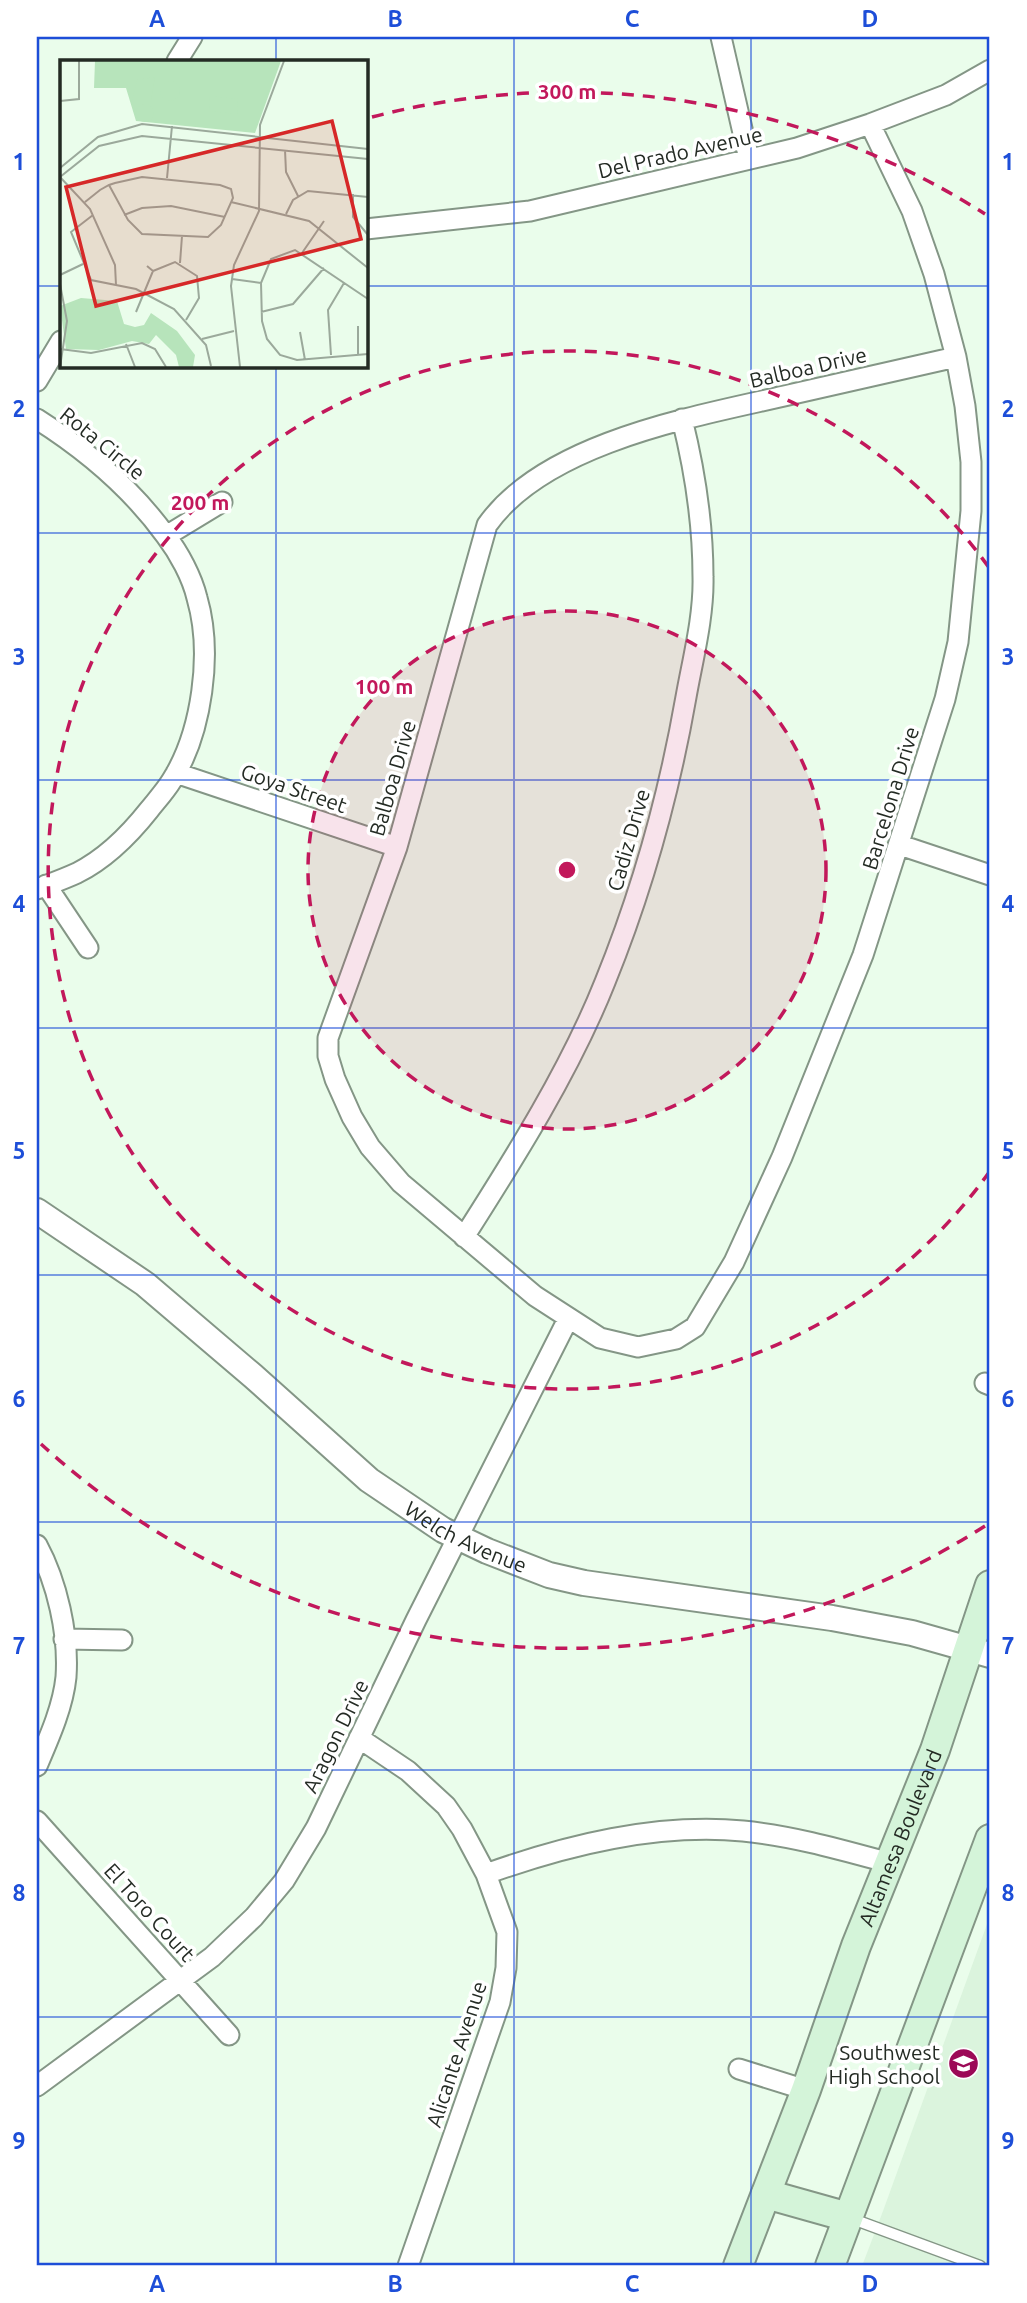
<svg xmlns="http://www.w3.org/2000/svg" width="1027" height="2303" font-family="Ubuntu,sans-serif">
<rect width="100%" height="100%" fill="#eafdeb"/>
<path fill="#dbf4dd" d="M990 1916V2266H862L883 2211Z"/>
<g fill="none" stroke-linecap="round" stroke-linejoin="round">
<defs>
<path id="service" d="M850 2218 980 2266"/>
<path id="minor" d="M721 37 749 159
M177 61 192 37
M870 124 912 211 934 274 956 357 965 406 971 462V511L958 642 945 699 863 955 782 1157 734 1262 695 1327 676 1339 638 1347 600 1338 535 1296 401 1183 370 1147 352 1117 335 1079 328 1056V1038L397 847 487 525C545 443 692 417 784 396 841 383 898 370 956 357
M366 229 530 211 797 148 870 124 946 95 990 70
M37 381 61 341
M37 419C86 450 132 489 166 536L222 502
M176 773 397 847
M900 845 990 875
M46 885 88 948
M37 889C50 884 64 879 77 873 105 859 130 834 149 810 157 800 166 790 172 780 202 732 213 653 197 598 192 577 179 553 166 536
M464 1237C515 1157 570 1070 605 982 642 891 669 794 686 697 693 658 704 616 703 577 703 523 695 471 682 419
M985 1383 990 1385
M37 1545C57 1582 69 1634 66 1677 63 1707 49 1738 37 1766
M64 1639 122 1640
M359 1738 408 1771 446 1806 462 1829 486 1874 507 1932 506 1968 500 2002 408 2266
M37 1821 229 2035
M486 1874C567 1845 656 1823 743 1831 794 1836 842 1850 890 1863
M739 2069 806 2090
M37 2086 212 1957 254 1917 284 1881 316 1828 416 1620 568 1319"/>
<g id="tertiary">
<path id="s1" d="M37 1211 145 1284 253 1376 369 1480 443 1530 487 1551 549 1575 584 1583 832 1618 912 1633 990 1655"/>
</g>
<g id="secondary">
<path d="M766 2194 848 2217"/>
<path id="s2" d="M738 2266 806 2090 856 1946 935 1750 990 1585"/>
<path d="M830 2266 990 1839"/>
</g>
</defs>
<use href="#service" stroke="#849686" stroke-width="13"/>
<use href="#minor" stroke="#849686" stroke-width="23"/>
<use href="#tertiary" stroke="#849686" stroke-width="28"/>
<use href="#secondary" stroke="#849686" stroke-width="32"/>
<use href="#service" stroke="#fff" stroke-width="10"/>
<use href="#minor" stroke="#fff" stroke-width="19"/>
<use href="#tertiary" stroke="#fff" stroke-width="24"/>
<use href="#secondary" stroke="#d4f4d9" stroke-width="28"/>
</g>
<path fill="none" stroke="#1d4ed8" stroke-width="2" stroke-opacity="0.55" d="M276 37V61M514 37V2266M751 37V2266M37 286H61M366 286H990M276 366V2266M37 533H990M37 780H990M37 1028H990M37 1275H990M37 1522H990M37 1770H990M37 2017H990"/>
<circle cx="567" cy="870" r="259" fill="#c2185b" fill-opacity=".12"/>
<g fill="none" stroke="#c2185b" stroke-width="3.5" stroke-dasharray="12 9">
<circle cx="567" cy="870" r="259"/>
<path d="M990 1171A519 519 0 1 1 990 569"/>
<path d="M985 1526A778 778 0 0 1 41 1444M372 117A778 778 0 0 1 985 214"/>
</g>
<defs>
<symbol id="school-disc" viewBox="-11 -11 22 22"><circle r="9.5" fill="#9c0957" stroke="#fff"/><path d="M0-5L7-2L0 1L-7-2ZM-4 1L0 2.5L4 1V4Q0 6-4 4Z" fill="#fff"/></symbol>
</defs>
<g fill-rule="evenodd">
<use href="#school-disc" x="946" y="2046" width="35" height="35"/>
</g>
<g text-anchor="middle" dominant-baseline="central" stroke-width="7" stroke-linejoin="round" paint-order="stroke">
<g font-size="21" fill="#242b24" stroke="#fff">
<text transform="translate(680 152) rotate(-13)">Del Prado Avenue</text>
<text transform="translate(808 367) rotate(-13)">Balboa Drive</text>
<text transform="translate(103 443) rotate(39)">Rota Circle</text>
<text transform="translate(392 778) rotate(-74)">Balboa Drive</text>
<text transform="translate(294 788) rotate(19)">Goya Street</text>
<text transform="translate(890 798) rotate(-73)">Barcelona Drive</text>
<text transform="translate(628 840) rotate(-74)">Cadiz Drive</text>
<text stroke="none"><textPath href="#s1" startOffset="541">Welch Avenue</textPath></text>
<text transform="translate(335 1736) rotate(-64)">Aragon Drive</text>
<text stroke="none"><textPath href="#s2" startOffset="458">Altamesa Boulevard</textPath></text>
<text transform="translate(150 1912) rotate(48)">El Toro Court</text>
<text transform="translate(456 2054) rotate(-72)">Alicante Avenue</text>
</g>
<g font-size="21" fill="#242b24" stroke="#fff" text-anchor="end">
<text x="940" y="2052">Southwest<tspan x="940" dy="24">High School</tspan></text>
</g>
</g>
<g transform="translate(60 60)">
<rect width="308" height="308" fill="#eafdeb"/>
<path d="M35 1H221L195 73 76 61 66 28H34ZM21 238 57 241 64 264 75 267 84 265 91 253 117 271 135 295 133 307H119L116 295 96 275 89 284 72 281 39 290 6 289 0 246Z" fill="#b7e4bb"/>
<path d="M95 17 91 40H72L77 20ZM100 31a10 10 0 1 1 20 0a10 10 0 1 1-20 0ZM150 36 178 39 177 54 149 51ZM76 53a9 9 0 1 1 18 0a9 9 0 1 1-18 0Z" fill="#b7e4bb"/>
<path fill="none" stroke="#9ba99b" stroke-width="2" d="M0 41 19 39V1M225 90 226 112 238 136M0 108 38 77 82 64 308 89M0 117 30 149 55 205 56 225M0 117 39 86 82 76 308 99M107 118 112 66M293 134V157L308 175M25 142 40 130 49 125 55 123 82 117 160 125 171 129 173 138 161 165 148 177 82 174 68 160 49 125M171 142 249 161 308 208M226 154 233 140 248 131 308 137M33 155 11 172 31 220 76 229 114 249 146 285 151 306M64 155 82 148 111 146 165 157M242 193 264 161M120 203 122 176M93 211 115 202 137 216 139 238 126 260M0 215 23 204M172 219 201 223M0 224 7 261 0 307M308 239 235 190 211 199 201 223 202 261 207 279 220 295 237 300 308 294M76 252 93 211 87 206M201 252 233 244 264 208M240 272 245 300M142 279 174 271M66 284 75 307M0 289 31 293 82 283 95 289 106 307M271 295 268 250 284 223M298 295V266M180 307 171 226 174 205 199 151 200 65 224 1"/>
<path fill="#d62828" fill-opacity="0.15" stroke="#d62828" stroke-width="3.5" d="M272 61 301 179 36 246 6 127Z"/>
<rect width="308" height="308" fill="none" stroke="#242b24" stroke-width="3.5"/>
</g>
<circle cx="567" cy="870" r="10" fill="#c2185b" stroke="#fff" stroke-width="3.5"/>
<g font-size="21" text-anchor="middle" font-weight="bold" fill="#c2185b" stroke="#fff" stroke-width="7" stroke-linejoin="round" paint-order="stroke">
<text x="567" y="99">300 m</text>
<text x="200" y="510">200 m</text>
<text x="384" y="694">100 m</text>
</g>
<rect width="1027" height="2303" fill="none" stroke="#ffffff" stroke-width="77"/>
<rect x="38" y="38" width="950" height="2226" fill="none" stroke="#1d4ed8" stroke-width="2.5"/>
<g font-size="23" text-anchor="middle" font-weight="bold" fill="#1d4ed8">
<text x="157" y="27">A</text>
<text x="395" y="27">B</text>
<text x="632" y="27">C</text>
<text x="870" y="27">D</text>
<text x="19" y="170">1</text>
<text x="1008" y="170">1</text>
<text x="19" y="417">2</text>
<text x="1008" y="417">2</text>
<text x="19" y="665">3</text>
<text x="1008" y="665">3</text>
<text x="19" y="912">4</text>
<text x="1008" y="912">4</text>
<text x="19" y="1159">5</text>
<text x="1008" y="1159">5</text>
<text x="19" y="1407">6</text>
<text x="1008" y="1407">6</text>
<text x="19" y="1654">7</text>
<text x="1008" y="1654">7</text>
<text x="19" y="1901">8</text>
<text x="1008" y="1901">8</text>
<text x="19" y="2149">9</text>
<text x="1008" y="2149">9</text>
<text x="157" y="2292">A</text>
<text x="395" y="2292">B</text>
<text x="632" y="2292">C</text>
<text x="870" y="2292">D</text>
</g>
</svg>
